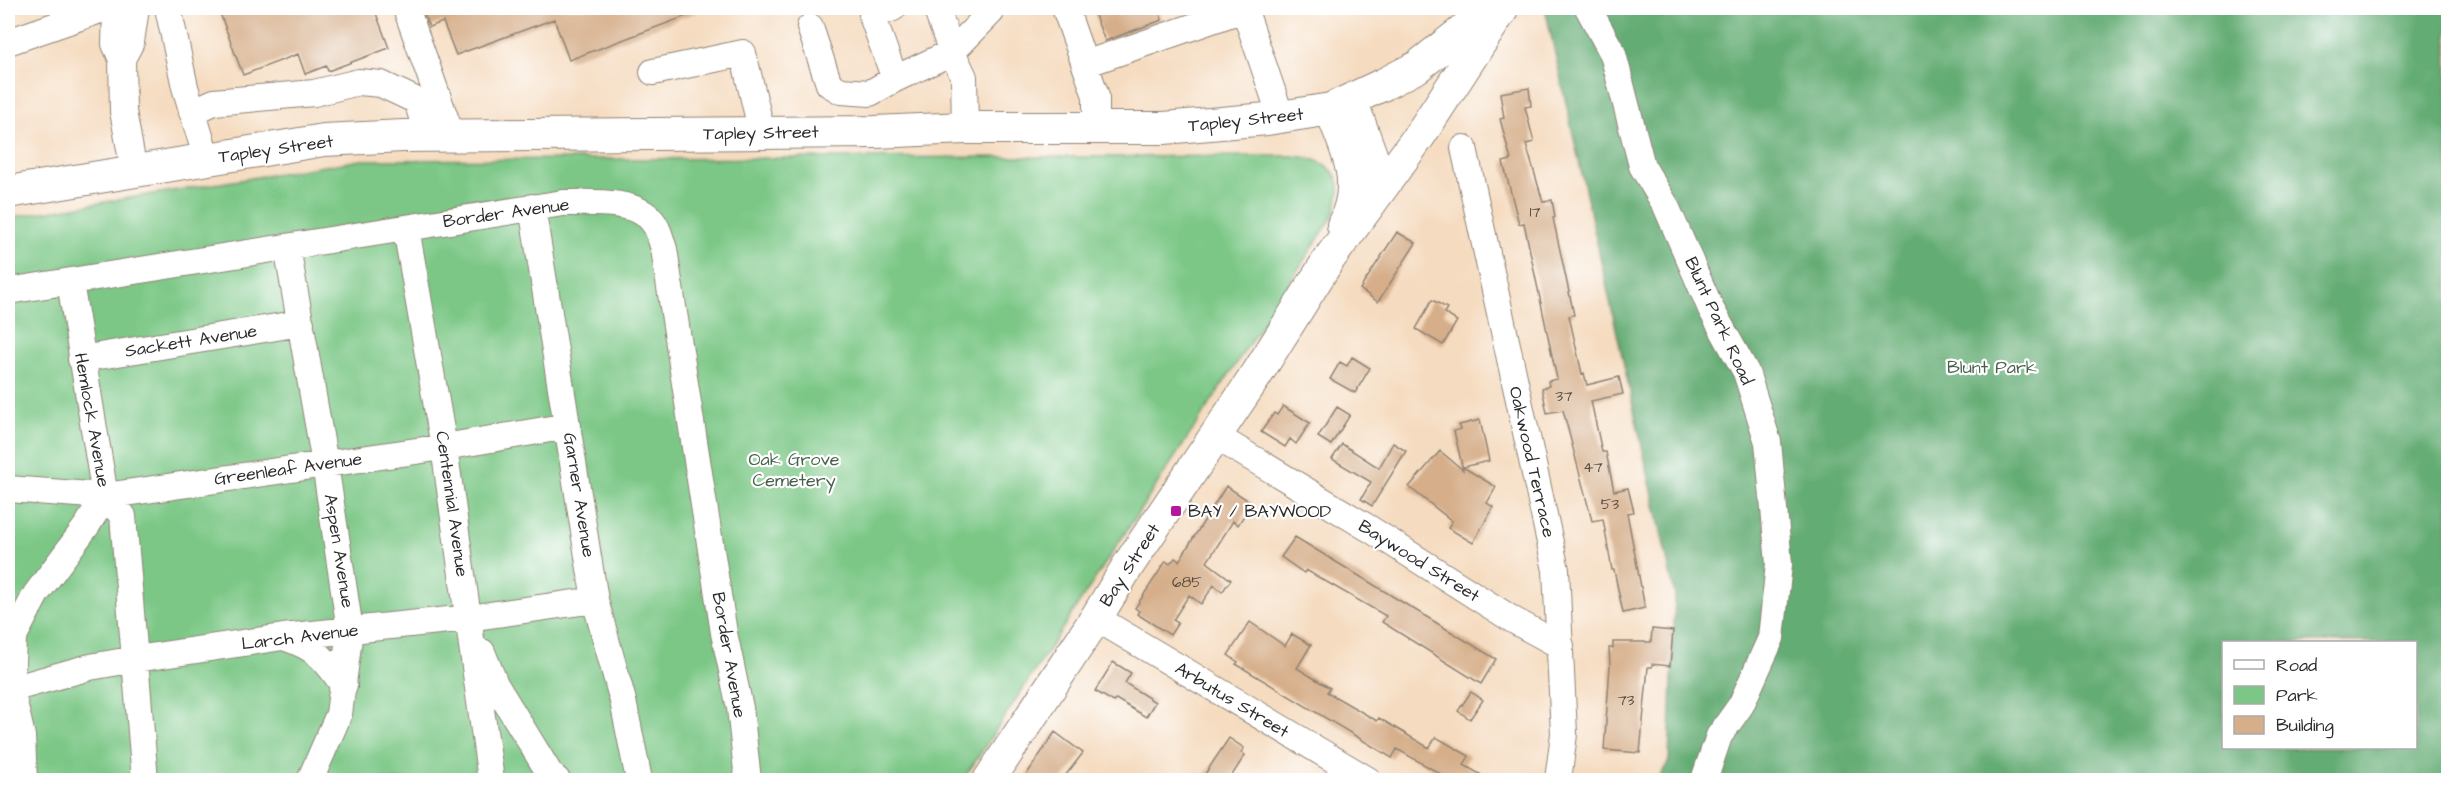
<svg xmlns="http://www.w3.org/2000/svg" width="2456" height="788" font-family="'Architects Daughter',sans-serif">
<rect width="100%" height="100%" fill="#fff"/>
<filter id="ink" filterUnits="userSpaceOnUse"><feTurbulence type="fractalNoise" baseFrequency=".0167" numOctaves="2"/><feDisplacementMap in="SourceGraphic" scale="12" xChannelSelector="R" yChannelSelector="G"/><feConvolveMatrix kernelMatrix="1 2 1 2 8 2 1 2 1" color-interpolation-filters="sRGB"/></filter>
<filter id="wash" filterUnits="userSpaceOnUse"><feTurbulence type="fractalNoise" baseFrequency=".008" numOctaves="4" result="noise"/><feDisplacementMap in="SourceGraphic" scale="24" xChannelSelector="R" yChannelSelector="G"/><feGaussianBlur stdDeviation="1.35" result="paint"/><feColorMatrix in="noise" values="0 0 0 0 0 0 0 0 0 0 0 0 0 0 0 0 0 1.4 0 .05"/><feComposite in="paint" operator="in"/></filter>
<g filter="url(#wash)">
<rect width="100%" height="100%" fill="#f5dbbf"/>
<path fill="#7bc786" stroke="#537958" stroke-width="1.5" d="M1293 156C1311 157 1334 163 1339 184 1340 193 1336 205 1335 213L963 780H8V218L361 160Z"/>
<path fill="#64ac73" stroke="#486c4f" stroke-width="1.5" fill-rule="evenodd" d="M1545 8H2448V780H1658L1669 761 1675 595ZM2224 642H2416V748H2224Z"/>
<g id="blocks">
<path fill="#d6af8a" d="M218 8H374L389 48 328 71 326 66 305 74 298 54 243 75Z
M422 8H705V9L569 60 554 19 456 55 443 22 429 27Z
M1092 8H1158L1162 20 1105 41Z
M1529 88 1531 106 1525 107 1534 142 1526 144 1543 202 1552 200 1555 217 1553 218 1574 315 1569 316 1582 374 1584 373 1587 385 1619 377 1623 394 1591 401 1602 452H1606L1614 491 1628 488 1634 512 1627 513 1645 608 1623 613 1614 570H1612L1603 519 1592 521 1563 410 1547 413 1542 388 1549 386 1548 381 1557 379 1524 223 1519 224 1503 162 1511 160 1500 119 1504 118 1500 93Z
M1397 232 1416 243 1378 302 1360 289Z
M1432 300 1447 308 1444 313 1457 321 1443 345 1416 329Z
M1352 357 1370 368 1355 393 1330 379 1340 362 1347 366Z
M1283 406 1310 423 1296 444 1290 439 1285 447 1261 432 1274 413 1277 415Z
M1337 407 1350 415 1331 445 1318 437Z
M1480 420 1489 461 1463 467 1496 487 1487 503 1493 507 1473 543 1448 528 1452 521 1409 487 1440 451 1463 470 1454 431 1461 429 1459 425Z
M1393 443 1406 451 1372 506 1361 499 1371 482 1332 459 1342 444 1379 468Z
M1226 486 1252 503 1238 525 1233 521 1207 562 1231 580 1222 592 1214 585 1201 604 1189 595 1173 620 1178 623 1170 635 1137 614 1139 611 1135 608 1166 561 1170 564 1175 558 1179 561Z
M1295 537 1496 659 1481 684 1382 622 1386 616 1306 570 1304 573 1281 557Z
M1250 622 1285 646 1292 634 1311 645 1297 668 1330 688 1327 692 1377 721 1379 718 1429 748 1436 737 1469 756 1464 765 1490 780H1451L1397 749 1392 758 1236 664 1238 662 1228 655Z
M1652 629 1673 631 1670 666 1652 664V667H1648L1640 753 1604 750 1610 666 1609 648H1613V642H1651Z
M1113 662 1131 673 1125 683 1155 702 1146 717 1116 699 1114 702 1095 691Z
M1471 692 1483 700 1470 719 1458 711Z
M1055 732 1083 753 1062 780H1023Z
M1229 738 1244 748 1241 753 1245 755 1229 780H1201Z"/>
</g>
</g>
<g filter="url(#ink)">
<use href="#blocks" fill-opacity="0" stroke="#908375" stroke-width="1.5"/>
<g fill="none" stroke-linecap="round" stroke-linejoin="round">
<defs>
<path id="minor" d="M116 8 115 44 122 59 123 111 134 171
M168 8 185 87 207 159
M406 8 452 137
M893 8 872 16 895 79
M936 8 952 52 964 77 965 128
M1065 8 1096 96V129
M1244 8 1281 117
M1588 8 1613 54 1642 166 1666 206 1711 309 1746 372 1768 442 1779 564 1771 638 1741 705 1719 736 1704 780
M810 27 829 84 841 91 870 93 895 79 952 52 991 12 990 8
M8 42 106 8
M122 59 131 42 136 8
M1085 64 1244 9
M653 72 743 53 762 133
M192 112 214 102 314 93 359 82 381 84 417 101 428 137
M1464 148 1556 570 1564 734 1558 780
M532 207 595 600 623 701 639 780
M406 228 444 447 491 780
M287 247 325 464 350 630 339 714 310 780
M70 282 105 496 123 516 145 780
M8 291 563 203C589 203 637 199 653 222 659 229 661 241 664 249L724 633 740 708 748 780
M81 359 301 323
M1217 437 1370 529 1513 620 1561 646
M8 489 105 496 444 447 568 426
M1096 618 1368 780
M286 638C317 648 326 660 344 686
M482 652 495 684 550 774 557 780
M8 690 90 667 136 659 283 637 468 618 595 600
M24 780 22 736 11 690 13 638 36 594 88 524 105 496"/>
<path id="major" d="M1331 110C1347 151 1365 183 1343 225
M8 192 324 140 403 136 875 132 965 128H1164L1267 119 1331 109 1384 84 1417 67 1464 30 1485 8
M1374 198 1420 135 1501 11
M989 780 1096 618 1129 564 1257 374 1329 259 1372 201 1378 174 1351 100"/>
</defs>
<use href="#minor" stroke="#908375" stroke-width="28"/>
<use href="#major" stroke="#908375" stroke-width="34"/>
<use href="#minor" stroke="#fff" stroke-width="26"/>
<use href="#major" stroke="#fff" stroke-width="32"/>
</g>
</g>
<rect fill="#b5179e" stroke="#fff" stroke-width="2" x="1170" y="505" width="12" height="12" rx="3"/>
<g text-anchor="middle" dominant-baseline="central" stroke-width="4.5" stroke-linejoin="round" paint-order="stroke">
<g font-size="15" fill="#564c43">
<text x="1535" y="212">17</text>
<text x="1564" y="396">37</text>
<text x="1593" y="467">47</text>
<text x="1610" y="504">53</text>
<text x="1187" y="582">685</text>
<text x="1626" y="700">73</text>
</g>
<g font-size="18" fill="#2b2b2b" stroke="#fff">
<text transform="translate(1246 120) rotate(-6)">Tapley Street</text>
<text transform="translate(761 133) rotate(-1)">Tapley Street</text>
<text transform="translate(276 149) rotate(-8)">Tapley Street</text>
<text transform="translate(506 213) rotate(-8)">Border Avenue</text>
<text transform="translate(1719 321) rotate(65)">Blunt Park Road</text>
<text transform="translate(191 341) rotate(-9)">Sackett Avenue</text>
<text transform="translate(92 420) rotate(80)">Hemlock Avenue</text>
<text transform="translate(1532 462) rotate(77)">Oakwood Terrace</text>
<text transform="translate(288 469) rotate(-8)">Greenleaf Avenue</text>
<text transform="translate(579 495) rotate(81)">Garner Avenue</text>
<text transform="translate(452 504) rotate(82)">Centennial Avenue</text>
<text transform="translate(339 551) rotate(81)">Aspen Avenue</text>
<text transform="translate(1419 561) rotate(32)">Baywood Street</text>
<text transform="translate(1130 565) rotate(-57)">Bay Street</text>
<text transform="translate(300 637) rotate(-7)">Larch Avenue</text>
<text transform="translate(729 655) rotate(80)">Border Avenue</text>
<text transform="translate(1232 700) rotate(31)">Arbutus Street</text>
</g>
<g font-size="18" fill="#47624b" stroke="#fff">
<text x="1992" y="367">Blunt Park</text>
<text x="794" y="459">Oak Grove<tspan x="794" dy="21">Cemetery</tspan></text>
</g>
<g font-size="18" fill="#2b2b2b" stroke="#fff" text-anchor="start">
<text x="1188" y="511">BAY / BAYWOOD</text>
</g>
</g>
<rect width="2456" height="788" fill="none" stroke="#fff" stroke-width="30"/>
<rect x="2222" y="641" width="195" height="108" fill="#ffffff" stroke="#aaaaaa" stroke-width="1.5"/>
<rect x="2234" y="660" width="30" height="9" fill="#ffffff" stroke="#aaaaaa" stroke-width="1.5"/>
<text x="2276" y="671" font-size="18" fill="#2b2b2b">Road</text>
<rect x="2234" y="686" width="30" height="18" fill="#7bc786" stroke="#aaaaaa" stroke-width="1.5"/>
<text x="2276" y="701" font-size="18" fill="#2b2b2b">Park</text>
<rect x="2234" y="716" width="30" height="18" fill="#d6af8a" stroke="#aaaaaa" stroke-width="1.5"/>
<text x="2276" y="731" font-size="18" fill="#2b2b2b">Building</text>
</svg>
